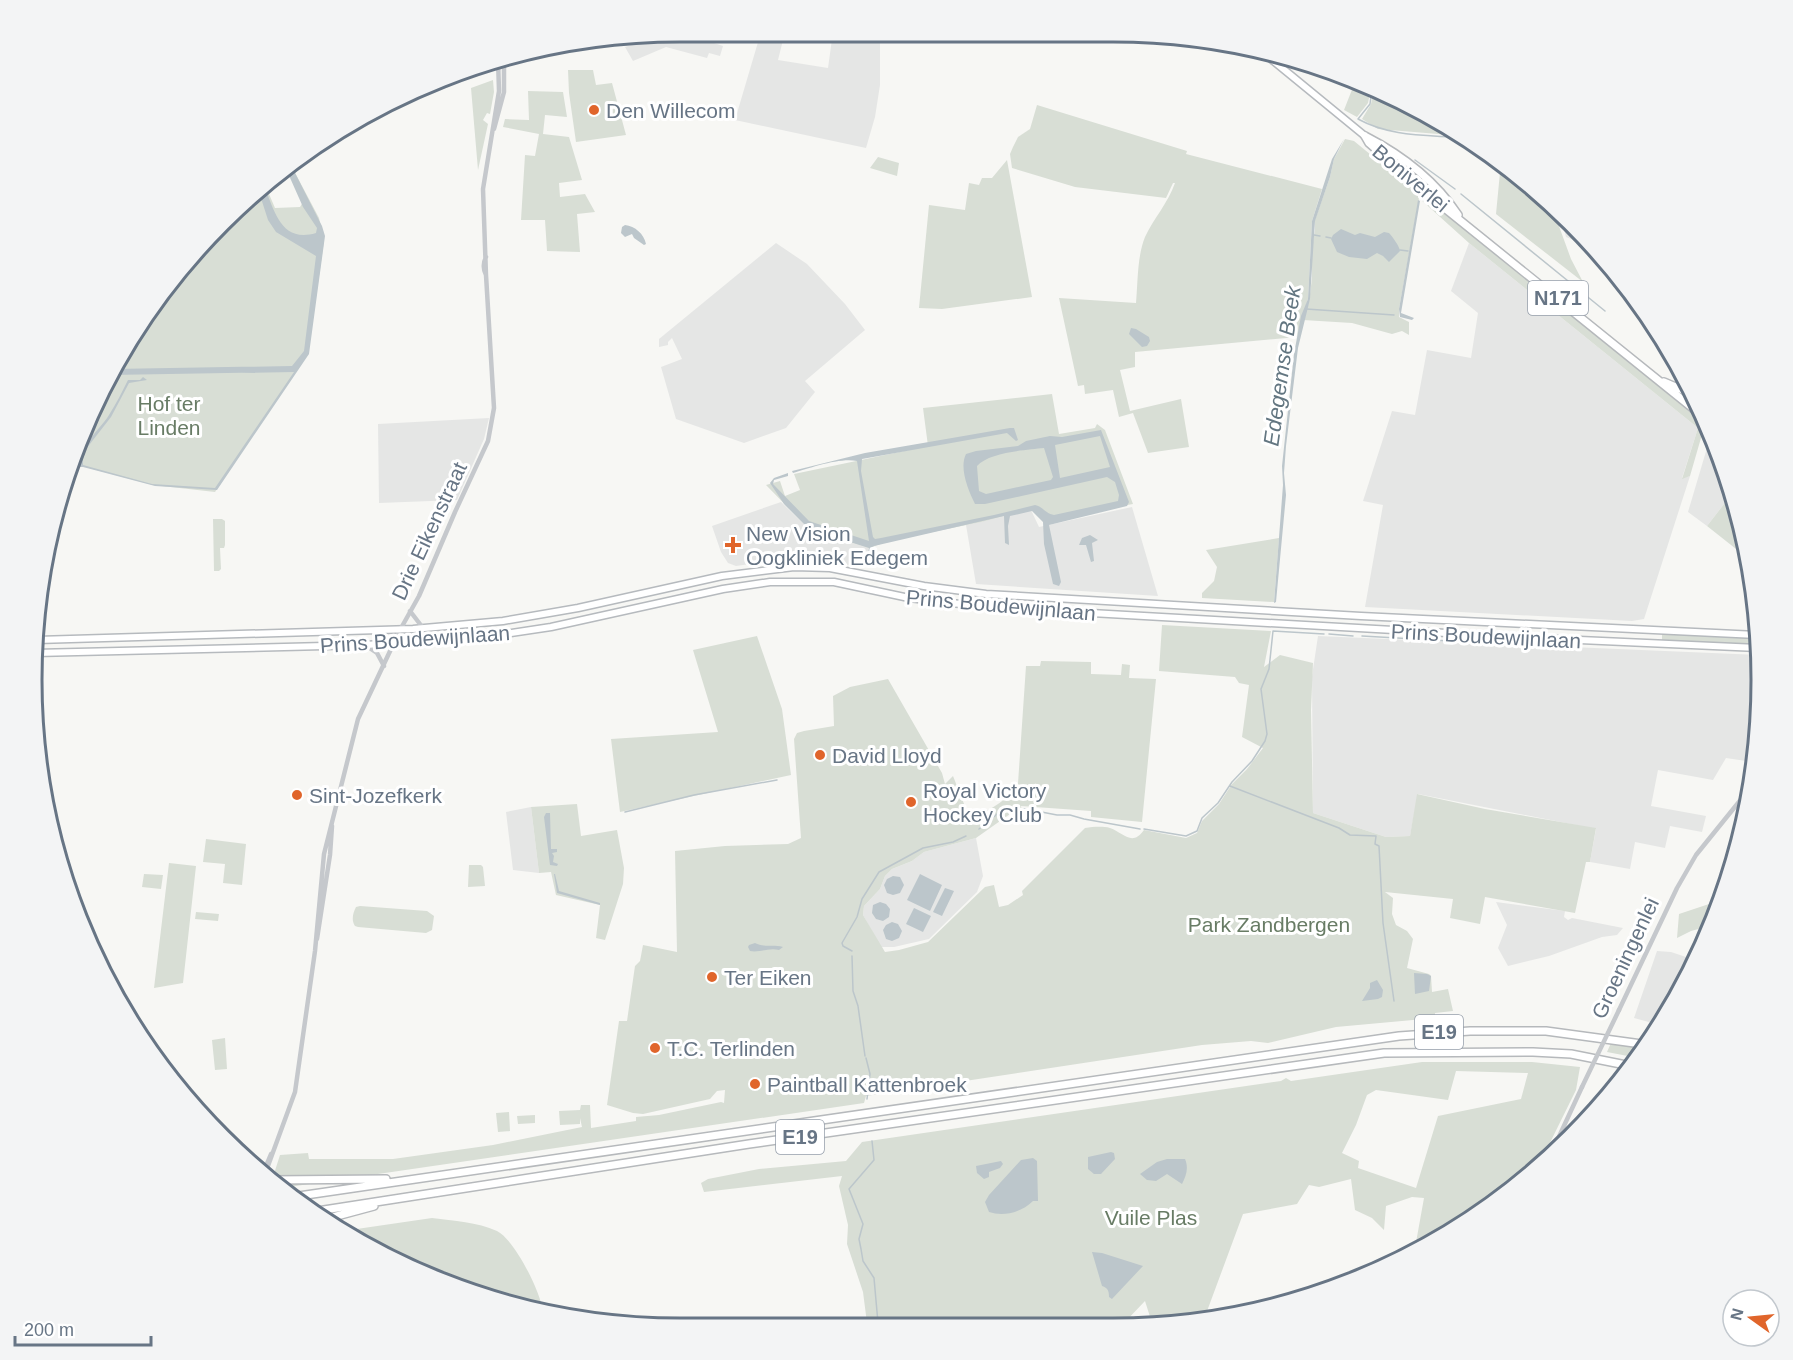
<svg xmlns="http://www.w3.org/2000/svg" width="1793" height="1360" font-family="Helvetica,sans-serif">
<rect width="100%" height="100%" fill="#f7f7f4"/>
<path fill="#e5e6e5" d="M680 32H717L714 43 723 46 720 56 709 53 707 58 666 47 633 61 625 47 640 42V38L649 36Z
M761 32H773L775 34 785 32 778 60 828 68 833 32H880V85L875 117 866 148 735 120Z
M1560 214 1597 249 1566 237Z
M776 243 807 264 845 304 865 330 805 381 815 392 786 428 744 443 676 419 661 367 682 359 672 338 668 342V345L659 347V339Z
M1469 243 1698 428 1682 478 1690 476 1644 619 1632 621 1365 607 1383 505 1363 501 1392 411 1415 415 1427 350 1471 358 1478 313 1451 291Z
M489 418 484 439 457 500 379 503 378 424Z
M1716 445 1731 495 1707 526 1688 512 1707 448Z
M781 502 809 529 869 548 864 567 812 560 770 561 736 566 728 563 721 552 712 526Z
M1132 507 1158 596 976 584 966 525 1031 510 1039 527Z
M1318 636 1759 655 1761 680 1753 762 1726 758 1713 780 1658 770 1651 806 1706 816 1702 832 1670 826 1665 848 1635 842 1630 869 1590 862 1596 829 1418 794 1410 836 1386 837 1313 813 1312 676Z
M531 807 539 873 513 870 506 812Z
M976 838 983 876 977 892 929 939 894 947H881L863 915 864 906 880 889 885 876 892 869 912 861 924 852Z
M1496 902 1565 911 1564 917 1568 920 1572 918 1623 928 1617 935 1602 937 1549 956 1508 966 1498 948 1507 925Z
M1657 951 1671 952 1695 960 1660 1025 1634 1018Z"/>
<path fill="#d8ded5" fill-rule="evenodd" d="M568 70H593L596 85 612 83 626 135 576 142 569 93Z
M493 80 494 92 490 114 487 113 483 120 488 124 478 170 471 88Z
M1355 82 1371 88 1368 103 1357 117 1344 110Z
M1374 89 1400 99 1450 129V135L1378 129 1362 119 1371 104Z
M528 91 563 92 567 117 545 115 543 134 569 137 582 180 559 183 560 197 585 194 595 212 577 214 580 252 547 251 545 220H521L525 155 535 156 539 134 503 127 505 119 529 120Z
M1037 105 1187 151 1186 154 1322 189 1312 221 1308 299 1297 337 1135 352V367L1120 370 1130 411 1181 399 1189 447 1148 453 1133 413 1119 417 1113 390 1085 394 1084 385 1078 386 1059 298 1136 303C1138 282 1137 257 1145 237 1154 218 1168 203 1175 183H1173L1166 198 1075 187 1012 168 1010 154 1013 147 1018 137 1030 129Z
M1345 139 1354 141 1399 178 1401 176 1702 422 1703 431 1690 476 1682 479 1698 428 1469 243 1419 198 1399 309V317L1409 322V335L1402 331 1392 334 1352 323 1303 320 1309 302 1312 278V248L1315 230V220L1330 177 1334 159Z
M878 157 899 163 897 176 870 168Z
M1007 160 1032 297 942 309 919 308 929 205 965 210 969 183 979 185 982 178H992Z
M1501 162 1552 207 1571 259 1583 282 1496 214Z
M292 167 319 218 324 241 308 353 215 492 153 485 74 464 118 356 216 228 230 229 226 218 266 187 275 208 300 207 303 202Z
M1052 394 1059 434 1095 428 1097 424 1105 430 1133 504 1045 520 1040 507 981 522 889 541 869 548 809 529 766 485 780 481 785 496 800 490 794 474 928 446 923 408Z
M1731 495 1749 554 1750 560 1707 526Z
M213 519H222L225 521V545L224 548H220L221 569 219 571H214Z
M1279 538 1274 602 1202 598V593L1214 581 1217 567 1206 550Z
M1162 625 1271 631 1264 667 1280 655 1313 663 1311 710 1313 813 1386 837 1410 836 1417 794 1485 809 1596 828 1590 862H1586L1575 913 1485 897 1480 924 1450 918 1453 899 1385 892 1393 898 1392 914 1396 925 1407 931 1413 939 1407 968 1429 974 1431 976 1432 992 1448 989 1453 1011 1435 1013V1018L1336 1027 1268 1043 1251 1041 1202 1045 879 1094 866 1096 864 1103 282 1188 272 1180 280 1155 308 1153 309 1159H393L493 1145 582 1127 580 1118V1124L560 1125 559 1111 580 1110 581 1105H590L591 1128 636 1121V1117L659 1115 721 1102 724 1103 725 1090 717 1091 710 1099 643 1114 633 1113 607 1105 619 1021H627L635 966 640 961 643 945 677 952 675 851 725 846 788 844 801 838 794 739 797 733 804 731 834 726 833 696 850 687 888 679 942 773 945 784 953 776 968 814C983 818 1002 801 1014 792L1017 798 1026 666H1040L1041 661 1091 662V674L1121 675 1122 664 1130 665 1129 678 1156 679 1142 822 1091 817V811L1021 806 1022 812 1010 814 976 838 924 852 912 861 892 869 885 876 880 889 864 906 863 915 885 952 899 950 928 942 985 887 994 885 999 907 1008 905 1023 895 1022 891 1085 828C1093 827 1102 826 1110 828 1124 833 1132 847 1144 830L1186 838 1197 833 1202 821 1219 804 1232 784 1247 769 1263 748 1242 737 1249 685 1239 683 1235 677 1159 671Z
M1662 632 1757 637 1758 645 1662 641Z
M757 636 782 709 791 775 620 812 611 739 718 732 693 650Z
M577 804 581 836 617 830 624 868 623 884 605 940 596 938 600 905 556 895 551 872 539 873 531 807Z
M206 839 246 844 242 885 223 883 225 864 203 862Z
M169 863 196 866 183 983 154 988Z
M469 865H481L483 867 485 886 468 887Z
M144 874 163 875 161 889 142 887Z
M1721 900 1713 925 1691 931 1677 938 1679 914Z
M360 906 427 911 434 916 432 930 426 933 358 927 355 926C351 920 353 913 356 907Z
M196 912 219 914 218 921 195 919Z
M225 1038 227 1069 215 1070 212 1040Z
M1611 1043 1646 1048 1638 1058 1607 1052Z
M1422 1062H1532L1580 1067 1576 1090 1539 1165 1473 1219 1415 1248 1424 1198 1412 1197 1386 1206 1384 1230 1372 1218 1355 1210 1351 1179 1319 1187 1309 1185 1297 1204 1243 1214 1203 1322 1197 1323H1152L1145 1301 1124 1323H867L863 1292 847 1244 848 1225 839 1186 842 1176 704 1192 701 1183 708 1179 759 1169 846 1161 862 1142 1281 1081 1286 1078 1291 1081ZM1456 1071 1528 1073 1521 1099 1438 1116 1416 1188 1358 1168 1359 1161 1342 1153 1356 1125 1367 1095 1376 1090 1448 1100Z
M509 1112 510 1131 498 1132 496 1113Z
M535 1115V1123L518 1124 517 1116Z
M432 1218C454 1221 477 1222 497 1231 515 1240 540 1291 543 1311L471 1294 343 1231Z"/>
<path fill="#bcc6cb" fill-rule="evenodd" d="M1344 139 1334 159 1330 177 1315 221 1310 299 1298 348 1286 446 1284 473 1286 495 1276 602 1274 603 1283 485 1282 466 1294 354 1301 316 1308 299 1312 221 1332 159Z
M292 167 322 226 325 236 309 354 217 490 155 486 83 467H72L73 465H81C80 444 99 431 109 415 116 404 122 392 128 380H140L143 377 147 380 129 383 111 417 86 449 83 459V465L152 484 215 488 294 372 110 375 113 369 292 366 304 351 316 256 276 232 268 220 259 192 265 188C275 213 282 243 316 233L317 228 303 207 287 171Z
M1418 200 1420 201 1401 313 1414 318 1412 320 1400 317 1399 309Z
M625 225C635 226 644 234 646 244L644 245 634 238 632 234 625 237 621 233 622 227Z
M1341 229 1355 235 1360 233 1375 237 1384 232 1389 233C1392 236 1400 247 1400 251L1389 262 1383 256 1377 253 1367 259 1349 257 1337 252 1331 239 1333 235Z
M1131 328 1136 329 1149 337 1150 341 1147 346 1142 347 1129 334Z
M1010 428H1014L1018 440 1016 441 1007 433 862 459 861 471 873 537 875 539 881 538 994 515 1035 505C1042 506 1046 514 1054 515L1118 501 1119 495 1115 482 1107 477 985 504H975C968 490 959 468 966 454L976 451 1018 446 1026 441 1050 436 1062 437 1101 430 1129 502 1127 506 1049 525 1061 582 1059 586 1053 584 1044 544 1043 522 1032 511 1010 516 1008 526 1009 545 1005 543 1004 516 874 546 872 547 867 566H865L869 548 809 529 784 504 770 483 774 478 788 473V476L774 480 773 484 809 521 869 541 857 461C841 457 809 468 793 473L792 471 865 453ZM1100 436 1110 467 1060 478 1055 445ZM1044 448 1053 477 1051 480 986 494 979 491 977 466C989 452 1026 450 1044 448Z
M1090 535 1098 540 1092 543 1094 561 1091 562 1086 545H1079L1082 538Z
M546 813H550L551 849H557V852L552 853 554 856 553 862 558 864 557 866 550 865 544 817Z
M554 874H555L559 891 600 903V905L557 893Z
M920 874 942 885 930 911 907 900Z
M893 876 900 877 904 885 900 893 893 895 887 893 884 885 887 879Z
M945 888 954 891 942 916 933 912Z
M880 902 886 904 890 909 889 917 883 921 876 919 872 913 873 905Z
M914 908 931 916 923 932 906 924Z
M892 922 898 924 902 931 899 938 892 941 886 939 883 930 886 925Z
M755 943C765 948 773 944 783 947L779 950C769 947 760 953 750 951L748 947 749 945Z
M1414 973 1427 974 1431 976 1429 991 1415 994Z
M1377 980 1383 990 1382 997 1378 999 1362 1001 1370 988V983Z
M1111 1152 1114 1153 1115 1159 1101 1174H1094L1088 1169V1157Z
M1033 1158 1037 1161 1038 1201H1033C1022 1212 1004 1217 989 1212L985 1202 989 1195 1021 1160Z
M1167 1159H1185C1189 1168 1186 1176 1182 1184L1167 1174 1156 1181 1147 1180 1140 1174 1157 1162Z
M1001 1161 1003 1164 1000 1168 989 1172V1177L984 1179 977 1173 976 1166Z
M1092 1252 1102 1253 1143 1266 1112 1299 1109 1297C1109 1291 1108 1288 1102 1286Z"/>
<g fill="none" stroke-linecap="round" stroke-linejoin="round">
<path stroke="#bcc6cb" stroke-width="1.5" d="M1372 88 1370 104 1358 119C1387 135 1419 135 1451 137
M1458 138H1464
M1415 160 1455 189
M1461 194 1605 311
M1314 235 1320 236
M1326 237 1331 238
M1400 250 1408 251
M1306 309 1394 315
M1329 634 1353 636
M1362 636 1502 644
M1230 786 1339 828 1350 835 1376 836 1375 844 1379 846 1383 923 1394 1001
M625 812 694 795 777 780
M979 829 1002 810 1026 809 1057 815H1070L1084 819 1140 829
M1144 829 1186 836 1197 831 1202 818 1218 803 1232 782 1252 761 1265 741 1267 734 1261 689 1269 669 1273 631 1324 634
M852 951 843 946 842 943 857 917 862 899 879 872 923 848 953 842 966 836
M852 956 853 991 858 1006 865 1056
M866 1058 870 1074 867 1099
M872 1141 874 1160 849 1189 863 1224 859 1239 861 1249 863 1261 874 1278 878 1323"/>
<defs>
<path id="major" d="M1260 50 1365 136
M37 640 413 629 503 621 578 608 722 576 794 567 830 568 924 586 986 594 1361 616 1757 635
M35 653 365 645 479 638 551 627 723 589 770 582H834L909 598 986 607 1535 638 1758 648"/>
<path id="highway" d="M1365 136 1369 143 1421 189 1705 418
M1365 136C1402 155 1435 180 1458 215
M1664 382 1692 394
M273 1180 386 1179
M292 1197 1399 1036 1470 1031H1546L1649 1045
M311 1212 749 1144 1384 1053 1533 1052 1571 1054 1631 1066
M322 1220 374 1206"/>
</defs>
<use href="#major" stroke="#b6babe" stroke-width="9"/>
<use href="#highway" stroke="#b6b9bc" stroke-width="10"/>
<path stroke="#c5c8cc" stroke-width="4.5" d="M494 129 504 92V57
M486 275 483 189 499 91 498 59
M410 611 423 628
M365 645 377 653 384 666
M317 939 330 855 332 826
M1619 1010 1677 888 1696 855 1751 787
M1550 1156 1582 1087
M263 1173 271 1154
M265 1174 295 1092 315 951 324 854 358 719 400 630 419 596 455 512 488 441 494 408 486 275C483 269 483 263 486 257"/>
<use href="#major" stroke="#fff" stroke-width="6"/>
<use href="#highway" stroke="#fff" stroke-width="7"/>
<path stroke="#c5c8cc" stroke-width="4.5" d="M1582 1087 1619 1010"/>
</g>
<g fill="#e0652b" stroke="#fff" stroke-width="2">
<circle cx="594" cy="110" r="6"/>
<path d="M730 536h6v6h6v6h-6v6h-6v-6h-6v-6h6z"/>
<circle cx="820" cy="755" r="6"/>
<circle cx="297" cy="795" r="6"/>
<circle cx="911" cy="802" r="6"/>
<circle cx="712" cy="977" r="6"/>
<circle cx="655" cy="1048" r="6"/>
<circle cx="755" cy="1084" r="6"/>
</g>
<g text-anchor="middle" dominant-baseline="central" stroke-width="6" stroke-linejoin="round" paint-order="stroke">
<g fill="#fff" stroke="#959eaa" stroke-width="1.5">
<rect x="1528" y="281" width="60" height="34" rx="4.5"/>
<rect x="1415" y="1015" width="48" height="34" rx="4.5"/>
<rect x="776" y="1120" width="48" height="34" rx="4.5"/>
</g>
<g font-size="20" font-weight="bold" fill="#677585">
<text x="1558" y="298">N171</text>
<text x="1439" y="1032">E19</text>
<text x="800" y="1137">E19</text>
</g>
<g font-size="21" fill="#677585" stroke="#fff" text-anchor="start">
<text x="606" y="110">Den Willecom</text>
<text x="746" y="533">New Vision<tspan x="746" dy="24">Oogkliniek Edegem</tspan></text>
<text x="832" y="755">David Lloyd</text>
<text x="923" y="790">Royal Victory<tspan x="923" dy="24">Hockey Club</tspan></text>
<text x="309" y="795">Sint-Jozefkerk</text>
<text x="724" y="977">Ter Eiken</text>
<text x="667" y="1048">T.C. Terlinden</text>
<text x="767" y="1084">Paintball Kattenbroek</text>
</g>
<g font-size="21" fill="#677585" stroke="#fff">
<text transform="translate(1411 178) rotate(40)">Boniverlei</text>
<text transform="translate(429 531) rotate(-65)">Drie Eikenstraat</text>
<text transform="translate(1001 605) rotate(5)">Prins Boudewijnlaan</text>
<text transform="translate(1486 636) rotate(3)">Prins Boudewijnlaan</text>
<text transform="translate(415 639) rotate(-4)">Prins Boudewijnlaan</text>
<text transform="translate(1625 958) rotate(-65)">Groeningenlei</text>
</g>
<g font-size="21" fill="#687c65" stroke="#fff">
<text x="169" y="403">Hof ter<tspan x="169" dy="24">Linden</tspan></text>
<text x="1269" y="924">Park Zandbergen</text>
<text x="1151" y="1217">Vuile Plas</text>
</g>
<g font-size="22" font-style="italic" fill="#637681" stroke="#fff">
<text transform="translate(1282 366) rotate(-82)">Edegemse Beek</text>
</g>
</g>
<path d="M0 0H1793V1360H0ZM680 42H1113A638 638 0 0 1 1751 680V680A638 638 0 0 1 1113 1318H680A638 638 0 0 1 42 680V680A638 638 0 0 1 680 42Z" fill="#f3f4f5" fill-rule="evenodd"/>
<path fill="none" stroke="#677585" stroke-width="3" d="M680 42H1113A638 638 0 0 1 1751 680V680A638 638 0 0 1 1113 1318H680A638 638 0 0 1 42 680V680A638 638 0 0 1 680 42Z"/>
<g transform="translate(1751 1318) rotate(285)"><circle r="28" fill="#ffffff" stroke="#c2c8ce" stroke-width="1.5"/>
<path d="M0-4.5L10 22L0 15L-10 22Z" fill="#e0652b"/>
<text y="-9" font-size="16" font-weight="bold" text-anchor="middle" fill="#677585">N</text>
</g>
<path d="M15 1336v9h136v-9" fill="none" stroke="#677585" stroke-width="3"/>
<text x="24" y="1336" font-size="18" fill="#677585" stroke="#ffffff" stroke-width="4.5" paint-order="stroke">200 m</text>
</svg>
